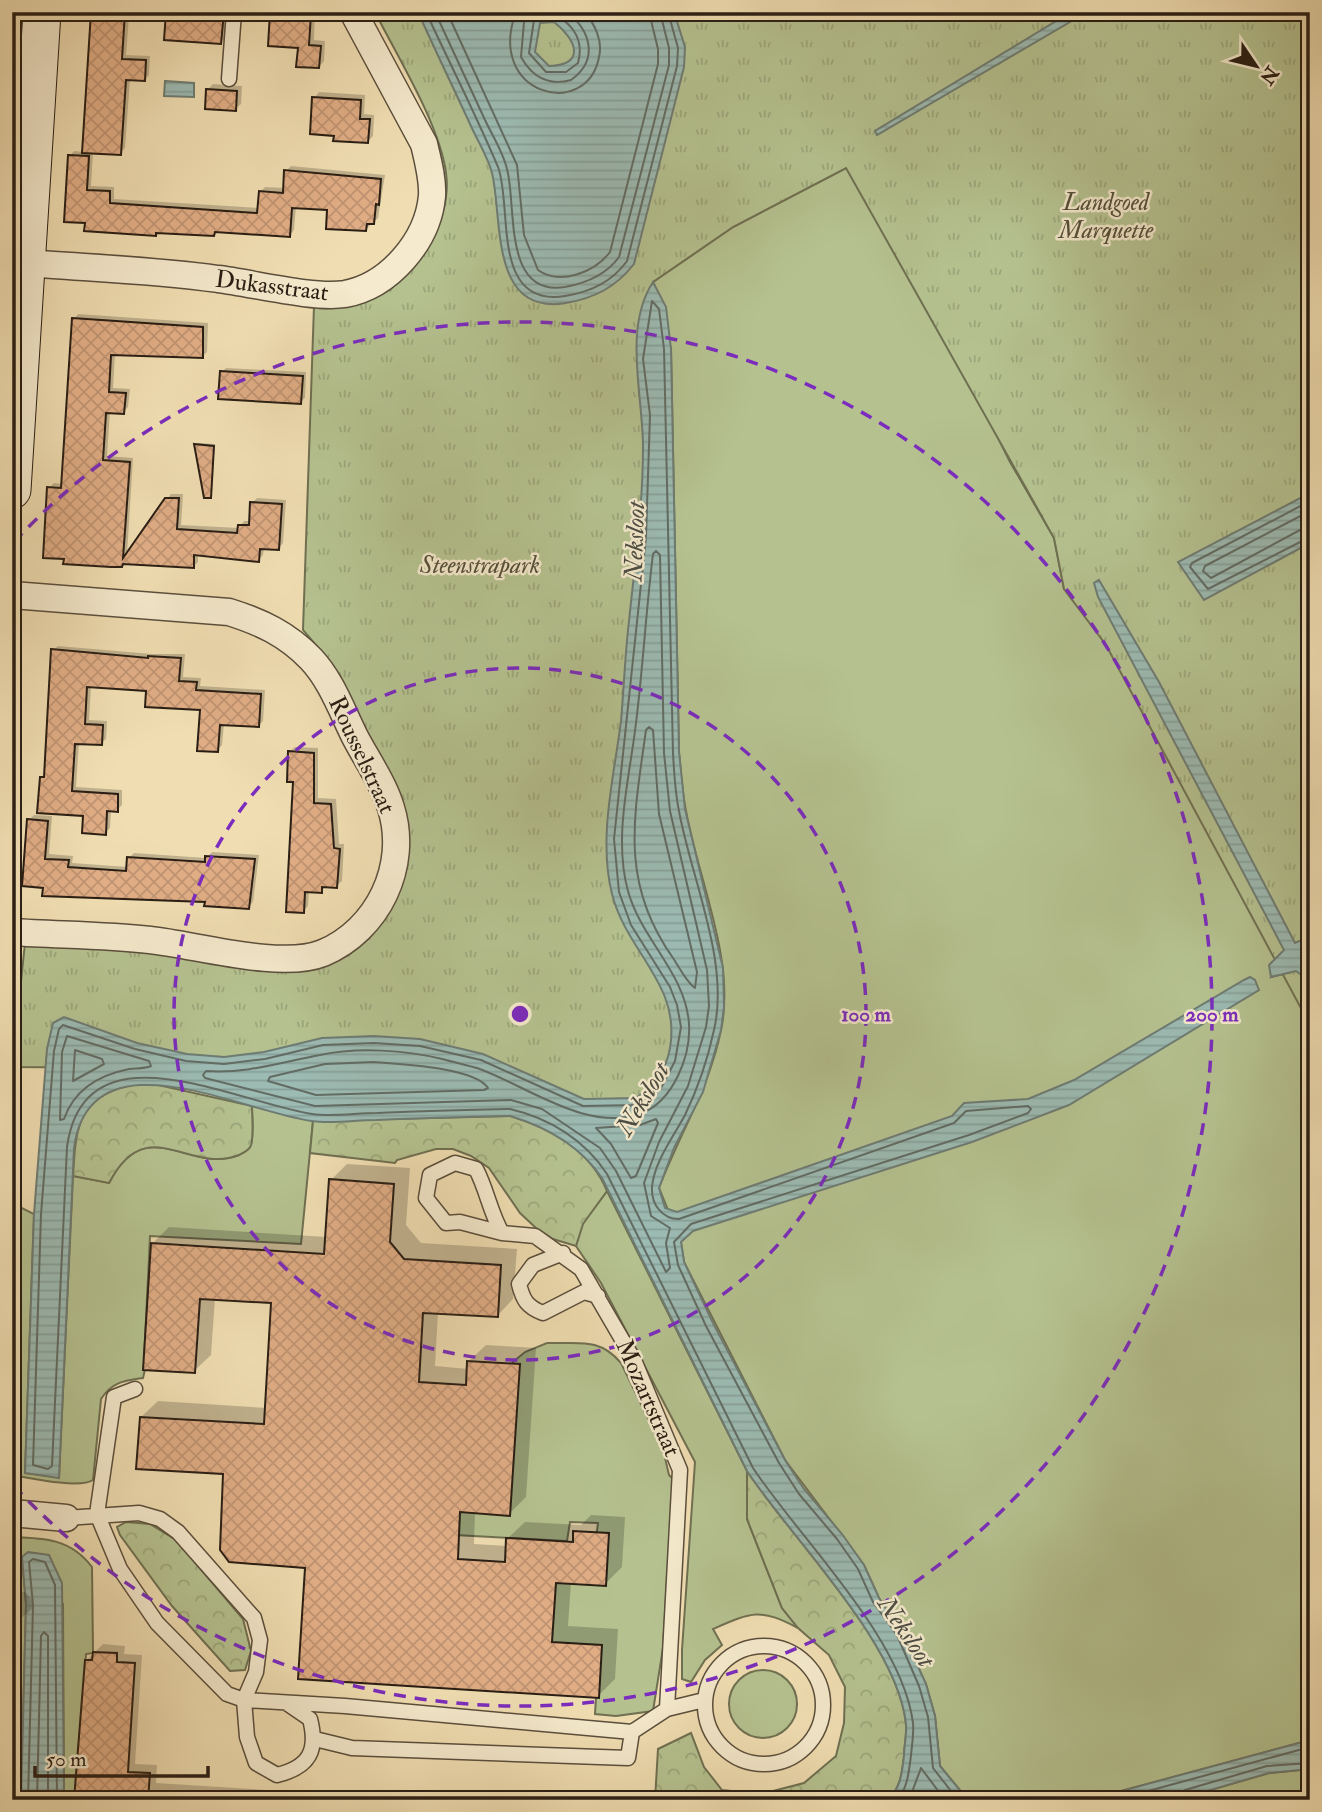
<svg xmlns="http://www.w3.org/2000/svg" width="1322" height="1812" font-family="'IM FELL Double Pica',serif">
<defs>
<pattern id="forest-crowns" width="20" height="18" patternUnits="userSpaceOnUse" patternTransform="scale(1.75)"><rect width="20" height="18" fill="#b5c290"/><path d="M2 6a3 3 0 1 1 6 0M12 15a3 3 0 1 1 6 0" fill="none" stroke="#9ca67b"/></pattern>
<pattern id="park-tufts" width="24" height="20" patternUnits="userSpaceOnUse" patternTransform="scale(1.75)"><rect width="24" height="20" fill="#b5c290"/><path d="M3 7l-1-3M5 7V3M7 7l1-3M15 17l-1-3M17 17v-4M19 17l1-3" fill="none" stroke="#9ca67b"/></pattern>
<pattern id="water-rules" width="6" height="5" patternUnits="userSpaceOnUse" patternTransform="scale(1.75)"><rect width="6" height="5" fill="#9cbbb3"/><path d="M0 2.5h6" fill="none" stroke="#86a099"/></pattern>
<pattern id="building-cross-hatch" width="8" height="8" patternUnits="userSpaceOnUse" patternTransform="scale(1.75)"><rect width="8" height="8" fill="#e0ad85"/><path d="M0 0l8 8M0 8l8-8" fill="none" stroke="#c09472"/></pattern>
</defs>
<rect width="100%" height="100%" fill="#f0deb2"/>
<filter id="stains"><feTurbulence type="fractalNoise" baseFrequency=".00286" numOctaves="4"/><feColorMatrix values="0 0 0 0 .2 0 0 0 0 .09 0 0 0 0 .02 0 0 0 .5 -.17"/></filter>
<radialGradient id="worn" r=".72"><stop offset=".6" stop-color="#630" stop-opacity="0"/><stop offset="1" stop-color="#630" stop-opacity=".3"/></radialGradient>
<path fill="#b5c290" stroke="#6f7052" stroke-width="2" d="M846 168 878 195 1010 462 1054 538 1064 589 1081 588 1284 950 1271 977 1296 971 1310 985V1740L1088 1800H968L940 1766 935 1716 926 1684 902 1632 879 1598 864 1565 785 1460 684 1262 681 1242 659 1188C679 1135 710 1086 721 1030 736 961 698 879 686 811 682 792 681 772 679 752L671 349 653 282 733 227Z
M252 1106 313 1121 301 1244 150 1236 144 1360 147 1361 143 1378C123 1381 112 1382 101 1399L93 1480C80 1489 29 1478 12 1475V1203L34 1214 25 1473 59 1477 73 1176 109 1183C147 1110 188 1175 239 1155 244 1152 249 1151 251 1145 254 1134 252 1118 252 1106Z
M607 1191 747 1471V1519L782 1608 798 1628C760 1608 752 1612 713 1629L722 1645 705 1660 691 1682 682 1679V1650L695 1462 601 1283 576 1246 582 1224Z
M547 1343C579 1344 599 1337 621 1363L663 1449 669 1475 673 1479 663 1648 653 1711 616 1716 595 1714 599 1649 543 1648 547 1574 594 1553 598 1523 570 1522 567 1541 401 1532 512 1388 513 1362 525 1352Z
M12 1537C45 1538 71 1539 92 1567L93 1653 86 1654 77 1800H64L63 1604 22 1557 26 1604 21 1800H12Z
M729 1704a34 34 0 1 1 68 0a34 34 0 1 1-68 0Z
M1310 1769V1800H1176L1269 1773Z"/>
<path fill="url(#forest-crowns)" stroke="#6f7052" stroke-width="2" d="M134 1084H154L252 1106C252 1118 254 1134 251 1145 249 1151 244 1152 239 1155 189 1175 147 1110 109 1183L73 1176C76 1124 78 1097 134 1084Z
M511 1116C552 1129 590 1150 607 1191L583 1224 576 1246 553 1239 537 1229 520 1213 489 1168 471 1156 453 1149H436L397 1160 395 1163 310 1153 313 1121Z
M747 1471C792 1539 898 1643 906 1724 907 1734 904 1746 904 1756 902 1772 901 1789 887 1800H655L658 1749 691 1733 704 1767 722 1790 761 1794 804 1783 836 1756 844 1723 845 1687 829 1655 798 1628 782 1608 747 1519Z
M126 1522 150 1524 176 1540 243 1619 251 1651 245 1670 230 1671 172 1606 120 1535 117 1527Z"/>
<path fill="url(#park-tufts)" stroke="#6f7052" stroke-width="2" d="M375 12H1310V1025L1106 645 1064 589 1054 538 846 168 733 227 653 282 646 836 702 995 633 1149 547 1112 142 1068 12 1067 25 943 165 954H340L404 847 321 651 303 630 314 306C332 304 354 304 372 298 394 291 411 271 423 253 439 230 450 201 446 173 440 125 397 56 375 12Z"/>
<path fill="url(#water-rules)" stroke="#6e7c73" stroke-width="2" fill-rule="evenodd" d="M418 12H674L685 47 684 67 634 264C616 287 595 298 566 303 489 316 503 218 492 173 488 157 477 140 470 124 453 87 435 50 418 12ZM554 22C576 39 587 65 549 66L535 52 540 23Z
M1071 12H1087L877 135 875 131Z
M165 81 194 83V97L164 96Z
M653 282 666 307 671 349 679 752 685 809 723 968 724 1007 721 1030 703 1092 674 1148 659 1188 665 1208 677 1212 952 1116 964 1103 1028 1099 1074 1080 1244 980 1250 977 1255 980 1259 990 1069 1105 972 1142 693 1231 681 1242 684 1262 713 1323 785 1460 804 1489 842 1534 864 1565 879 1598 902 1632 926 1684 935 1716 940 1766 968 1800H887C901 1789 902 1772 904 1756 904 1746 907 1734 906 1724 898 1643 792 1539 747 1471L602 1178C580 1146 547 1127 510 1116 466 1117 421 1118 376 1120 356 1120 333 1124 312 1121 242 1112 90 1030 74 1148L59 1478 25 1473 34 1214 47 1049 53 1023 64 1017 137 1043 187 1054 224 1057 264 1052 322 1038 374 1036 420 1039 483 1054 584 1099 636 1098C654 1085 666 1071 670 1048 681 984 627 953 612 894 598 838 614 777 621 721 624 687 625 654 629 621 635 563 643 505 643 447 643 395 623 328 653 282Z
M1310 493V543L1204 600 1178 562Z
M1099 580 1159 682 1295 943 1310 936V978L1307 979 1296 971 1271 977 1269 965 1284 950 1098 597 1094 583Z
M28 1552 49 1555 62 1583 64 1800H21L26 1604 22 1557Z
M1310 1740V1769L1269 1773 1176 1800H1088Z"/>
<path fill="#0003" d="M93 12H228L226 37 221 42 167 20 129 17 126 55 150 56 149 75 144 80 130 79 125 148 120 153 93 152 91 186 114 187V199L259 208 260 192 265 187 285 188 286 171 291 166 385 175 378 218 366 229 329 209 296 206 294 230 290 235 217 231 214 234 87 222 70 156 74 151 84 152Z
M271 12H315L314 40 325 41 324 61 319 67Z
M213 84 242 86 241 104 235 109 208 89Z
M319 92 365 95 364 114 374 115 373 136 368 141 336 134 314 98Z
M78 314 208 323 207 352 203 356 115 353 113 388 130 389 128 407 123 412 110 411 107 456 133 458 127 555 171 494H183L181 525 239 528 244 521H251L252 503 257 498 286 500 283 543 279 548 264 547 263 555 258 560 198 554V562L193 567 125 562 122 565 49 488 54 483 63 484 74 319Z
M226 368 306 372 305 398 300 402 222 372Z
M198 443 215 444 210 496 196 445Z
M58 646 152 654H185L183 677 201 678 200 686 265 690 263 721 258 726 224 724 222 745 217 750 202 709 148 689 91 686 89 720 107 721 106 739 101 743 79 742 76 787 122 790V805L117 810H111L110 828 105 833 42 778 46 773 53 650Z
M295 747 318 748V798L336 799 339 844H344L342 881 336 886 327 885 321 891 309 890 308 906 303 911 295 780 289 752Z
M34 815 52 816 49 854 73 856 72 863 128 867 129 858 134 853 206 858 212 852 259 855 253 902 248 907 206 900 44 894 29 820Z
M347 1164 410 1168 406 1225 421 1243 517 1249 513 1299 497 1316 438 1312 435 1366 469 1369V1361L486 1345 536 1348 526 1497 509 1514 475 1512 474 1544 508 1546V1538L525 1522 581 1525 591 1515 625 1517 622 1567 605 1584 571 1582 568 1626 618 1629 615 1679 598 1696 307 1566 225 1473 141 1417 158 1401 267 1408 273 1301 215 1298 211 1355 194 1371 152 1244 169 1227 327 1237 331 1180Z
M15 1592H25L32 1600V1609L12 1626Z
M103 1644 125 1646 124 1654 142 1655 135 1764 157 1765 156 1783 267 1790 266 1800H76L86 1661Z"/>
<g fill="none" stroke-linecap="round" stroke-linejoin="round">
<path stroke="#626c64" stroke-width="2" d="M426 12C450 64 476 115 498 167 513 205 490 308 565 296 591 292 612 282 627 261L677 66 678 48 668 12
M435 12C452 48 468 84 485 120 492 135 503 152 507 169 517 205 502 297 565 287 587 283 606 275 619 257L669 65V48L660 12
M447 12 517 165 524 235 538 270C560 286 595 272 610 252L658 64V49L649 12
M516 12C485 95 587 121 599 57 603 41 595 24 584 12
M529 12 524 22 521 57C532 77 549 86 571 80 599 60 591 31 567 12
M555 15C574 25 584 41 578 63L566 72H546L529 53 534 20Z
M1310 501 1192 563 1190 567 1208 589 1310 537
M1310 511 1205 566 1203 571 1211 578 1300 530 1310 528
M656 551 660 555 664 753 670 811 707 970 709 1006 706 1027 688 1086 659 1142 644 1183 651 1216 670 1228 666 1243 670 1268 666 1272 616 1171 600 1148 542 1109 511 1100 315 1106 205 1078 203 1075 206 1071C246 1074 282 1062 320 1055 358 1047 405 1050 442 1059 453 1062 466 1065 477 1068 526 1085 588 1134 642 1113 673 1101 691 1056 689 1024 686 974 641 939 628 891 613 837 630 776 636 723 643 667 646 610 653 554Z
M649 727 653 730 659 814 697 972 695 988C687 983 679 967 673 958 619 882 634 817 646 730Z
M67 1036 149 1061 151 1066C144 1069 137 1068 129 1069 99 1075 74 1090 64 1119L60 1120 62 1052Z
M75 1050 102 1059 104 1064 73 1081Z
M374 1062C398 1064 475 1067 488 1088L484 1090 316 1095 268 1081 270 1077 325 1064Z
M656 1119 658 1123 636 1176 631 1178 611 1144 596 1128 640 1125Z
M28 1800 33 1605 29 1562 33 1559 45 1562 55 1585 57 1800
M37 1800 41 1636 44 1632 48 1636V1800
M898 1800C908 1786 909 1771 911 1755 912 1744 914 1733 913 1723 902 1637 800 1539 753 1468L607 1174C585 1140 549 1118 510 1109 466 1110 421 1111 377 1113 356 1113 333 1117 312 1114 237 1103 84 1021 67 1147L52 1466 48 1469 33 1465 41 1214 54 1051 59 1029 63 1025 135 1049 186 1061 224 1064 265 1059 323 1045 374 1043 420 1046 481 1060 583 1106 638 1105 661 1088 675 1061 681 1027 677 1005 670 987 631 925 619 892 614 839 646 537 650 415 643 359 652 301 659 309 664 349 673 753C674 772 675 792 679 811 691 878 730 962 714 1030 708 1058 698 1088 685 1115 674 1136 654 1162 652 1187 651 1204 662 1219 679 1219L954 1123 966 1111 1028 1106 1031 1109 1028 1113 969 1135 691 1224 674 1242 678 1265 706 1326 779 1463 799 1494 837 1539 858 1569 873 1602 897 1635 919 1686 928 1717 933 1768 958 1800
M909 1800 921 1768 945 1800
M1115 1800 1310 1747
M1180 1800 1185 1790 1267 1766 1310 1763"/>
</g>
<path fill="url(#building-cross-hatch)" stroke="#291e14" stroke-width="2" d="M91 12H125L122 59 146 60 145 81 126 80 121 155 82 153Z
M166 12H224L221 44 164 40Z
M270 12 311 14 309 45 321 46 319 68 296 67 298 48 268 46Z
M206 89 237 91 236 111 205 109Z
M312 97 361 100 360 119H370L368 143 333 141 334 136 310 134Z
M68 155 89 156 87 190 110 191V203L257 213 259 191 283 193 284 170 381 179 379 205 376 204 374 224H367L366 231 326 229 327 210 292 208 290 237 215 232 214 236 156 233V236L84 231 85 223 64 222Z
M72 318 203 327V358L111 355 109 392 126 393 124 414 106 413 103 460 130 462 123 558 165 498H179L177 529 237 533 238 525H249L250 502 282 504 279 550 260 549 259 562 194 555V568L123 564 122 567H111L63 564 64 559 43 558 47 487 61 488Z
M220 371 303 376 301 404 218 399Z
M194 444 214 446 211 498H204Z
M51 649 148 658V656L181 658 179 681 197 682 196 690 261 694 259 727 220 725 218 752 197 751 200 710 145 707 146 691 87 687 85 724 103 725 102 745 75 744 72 791 118 794V812L107 811 106 835 82 833 83 816 37 813 40 777H44Z
M288 751 314 753V803L331 804 334 848 340 849 337 888 322 887V893L305 892 304 913 286 912 293 782H287Z
M27 819 48 821 45 859 69 860 68 867 126 871 127 857 205 862V856L255 859 249 909 204 906 205 902 42 896 43 888 22 886Z
M329 1179 394 1184 390 1242 404 1259 501 1265 498 1317 423 1313 419 1382 466 1385 467 1361 520 1364 510 1516 460 1512 458 1559 505 1562 506 1538 573 1542V1531L609 1533 606 1586 556 1583 552 1642 602 1645 599 1698 298 1679 305 1568 229 1562 220 1550 223 1474 136 1469 140 1417 264 1424 271 1303 200 1299 195 1373 143 1370 151 1243 324 1254Z
M93 1652 117 1653V1662L135 1663 128 1772 150 1773 148 1800H74L85 1660H92Z"/>
<g fill="none" stroke-linecap="round" stroke-linejoin="round">
<defs>
<path id="lane" d="M229 79 234 12
M563 1253 533 1265 519 1284C523 1300 527 1307 543 1313L584 1292 598 1296
M97 1514 120 1569 157 1623 227 1694 244 1700 345 1706 632 1732 667 1709 680 1470 634 1360 581 1269 535 1236 502 1233C490 1212 487 1190 476 1169L455 1163 430 1175 426 1198 446 1223 460 1222 502 1233
M97 1514 114 1397 135 1389
M66 1518 139 1513 160 1519 178 1532 254 1618 260 1640 256 1672 244 1700 247 1737 256 1763 277 1775C310 1767 318 1750 310 1719L288 1704
M705 1705a59 59 0 1 1 118 0a59 59 0 1 1-118 0Z
M667 1709 704 1700
M315 1739 352 1748 628 1758 632 1732"/>
<path id="street" d="M26 263C90 268 155 270 218 279 252 283 313 299 345 294 389 286 428 241 432 196 433 179 428 161 424 144L353 12
M12 595 229 612C261 622 287 634 311 659 331 680 342 711 355 737 367 760 384 784 391 808 409 866 378 930 323 953 281 970 197 945 150 940 105 935 58 935 12 932
M12 1513 66 1518"/>
<path id="secondary" d="M12 490 42 12"/>
</defs>
<use href="#lane" stroke="#5b4e3c" stroke-width="17"/>
<use href="#street" stroke="#5b4e3c" stroke-width="29"/>
<use href="#secondary" stroke="#291e14" stroke-width="39"/>
<use href="#lane" stroke="#f5eacd" stroke-width="14"/>
<use href="#street" stroke="#f5eacd" stroke-width="26"/>
<use href="#secondary" stroke="#f5eacd" stroke-width="37"/>
</g>
<g fill="none" stroke="#7b2cbf" stroke-width="3.5" stroke-dasharray="12 9">
<circle cx="520" cy="1014" r="346"/>
<path d="M14 542A692 692 0 1 1 14 1486"/>
</g>
<g text-anchor="middle" dominant-baseline="central" stroke-width="5" stroke-linejoin="round" paint-order="stroke">
<g font-size="24" font-style="italic" fill="#534f39" stroke="#f5eacd">
<text x="1106" y="202">Landgoed<tspan x="1106" dy="28">Marquette</tspan></text>
<text x="480" y="565">Steenstrapark</text>
</g>
<g font-size="24" fill="#291e14" stroke="#f5eacd">
<text transform="translate(272 286) rotate(7)">Dukasstraat</text>
<text transform="translate(362 755) rotate(65)">Rousselstraat</text>
<text transform="translate(648 1398) rotate(66)">Mozartstraat</text>
</g>
<g font-size="26" font-style="italic" fill="#4c4d44" stroke="#f5eacd">
<text transform="translate(635 541) rotate(-88)">Neksloot</text>
<text transform="translate(643 1099) rotate(-59)">Neksloot</text>
<text transform="translate(906 1632) rotate(56)">Neksloot</text>
</g>
</g>
<circle cx="520" cy="1014" r="10" fill="#7b2cbf" stroke="#f5eacd" stroke-width="3.5"/>
<g font-size="21" text-anchor="middle" font-weight="bold" fill="#7b2cbf" stroke="#f5eacd" stroke-width="5" stroke-linejoin="round" paint-order="stroke">
<text x="866" y="1021">100 m</text>
<text x="1212" y="1021">200 m</text>
</g>
<rect width="1322" height="1812" fill="none" stroke="#f0deb2" stroke-width="42"/>
<rect x="14" y="14" width="1294" height="1784" fill="none" stroke="#291e14" stroke-width="3.5"/>
<rect x="21" y="21" width="1280" height="1770" fill="none" stroke="#291e14" stroke-width="2"/>
<g transform="translate(1256 66) rotate(125)" stroke="#f5eacd" stroke-width="5" paint-order="stroke">
<path d="M0-5L12 26L0 18L-12 26Z" fill="#291e14"/>
<text y="-10" font-size="19" font-weight="bold" text-anchor="middle" fill="#291e14">N</text>
</g>
<path d="M35 1766v10h173v-10" fill="none" stroke="#291e14" stroke-width="3.5"/>
<text x="46" y="1766" font-size="21" fill="#291e14" stroke="#f5eacd" stroke-width="5" paint-order="stroke">50 m</text>
<rect width="100%" height="100%" filter="url(#stains)"/>
<rect width="100%" height="100%" fill="url(#worn)"/>
</svg>
